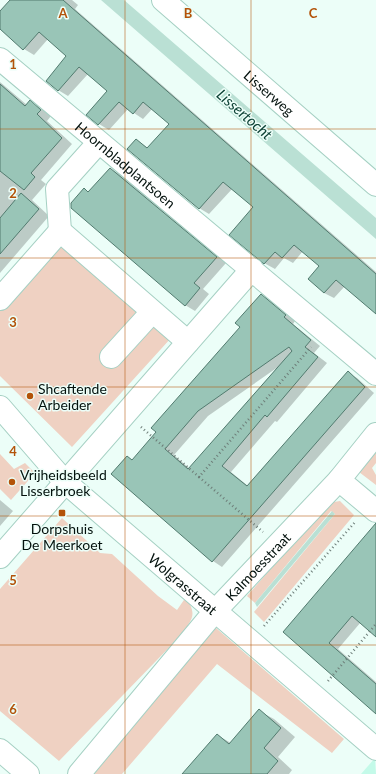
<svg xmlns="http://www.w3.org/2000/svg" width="376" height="774" font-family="Lato,sans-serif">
<rect width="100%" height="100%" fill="#ecfef8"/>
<path fill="#c4fae9" d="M375 758 376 774H361Z"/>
<path fill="#efd1c2" d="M60 242 171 338 72 447 0 376V311Z
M376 451V463L372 468 376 475V485L359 472Z
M0 454 14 469 25 463 35 473 11 500 0 489Z
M340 501 354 515 264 622 254 612 335 514 331 511 255 603 247 596 328 503Z
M62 518 100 553 112 554 158 596 177 610 186 597C192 608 196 614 188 625L189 627 59 761 0 711V589Z
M216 628 344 739 332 753 217 664 122 774H90Z"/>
<path fill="#bae0d4" d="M101 0H124L376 218V239Z
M332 511 335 514 257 607 255 603Z"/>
<path fill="#0003" fill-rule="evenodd" d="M15 0H72L78 5 75 9 376 272V313L345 286 334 298 324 293 320 266 303 251 293 263 284 258 275 269 264 263 254 207 233 188 209 214 199 208 136 140 148 148 170 124 153 108 143 119 128 109 109 130 99 124 108 91 88 74 68 96 58 90 68 56 48 39 34 55 24 49 0 28V12Z
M0 82 27 105 30 101 51 116 47 121 72 144 41 180 46 184 32 200 49 216 0 273Z
M110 169 120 174 226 263 203 289 209 294 195 311 185 305 84 189 89 193Z
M261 295 270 300 295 321 293 324 320 346 314 353 327 363 277 422 275 421 231 472 248 486 348 373 357 378 374 393 222 567 213 561 127 457 134 461 241 327ZM278 367 190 469 174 455 208 416Z
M0 500 13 511 0 526Z
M376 532V635L361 622 338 649 376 682V712L284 632Z
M259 711 274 719 295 737 278 757 292 770 289 774H183L217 735 231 743Z"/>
<path fill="#99c5b7" stroke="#527b6f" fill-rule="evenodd" d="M10 0H63L376 274V314L336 280 324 293 308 279 319 266 294 245 282 258 275 252 264 264 229 235 253 207 223 182 199 209 127 149 136 139 147 148 169 124 143 102 133 114 119 102 98 125 86 115 107 91 79 67 58 91 46 81 66 56 39 32 23 50 0 29V11Z
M0 84 25 106 30 100 41 110 37 114 62 138 31 173 35 177 24 190 0 171Z
M110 168 217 257 194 283 200 288 185 306 71 208V203L84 188 88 192Z
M21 193 39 209 0 254V218Z
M261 294 286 315 284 317 311 340 305 347 318 357 267 417 265 415 222 466 247 486 348 371 365 387 212 562 111 474 127 456 132 460 156 432 151 428 240 327 235 323ZM289 347 292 351 188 469 165 449 198 411Z
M376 523V637L352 616 329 643 376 684V714L283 632Z
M259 709 281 728 264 748 278 761 267 774H182L217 734 229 744Z"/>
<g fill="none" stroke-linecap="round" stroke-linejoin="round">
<defs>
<g id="minor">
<path id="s1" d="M163 0 376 185"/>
<path id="s2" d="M0 59 376 374"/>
<path d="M60 231 57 189 91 151"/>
<path d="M0 299 60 231 188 342"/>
<path d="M111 357 152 312"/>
<path id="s3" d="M0 407 65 482 376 749"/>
<path d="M339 480 376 511"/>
<path d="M0 557 252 269"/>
<path d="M0 750 28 774"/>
<path id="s4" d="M79 774 215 611 339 480 376 434"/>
</g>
</defs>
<use href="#minor" stroke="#a5d0c3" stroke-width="24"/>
<path stroke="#6d7d78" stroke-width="2.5" stroke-dasharray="1 3" stroke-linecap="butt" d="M141 427 199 477 311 347
M199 477 263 532
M264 626 356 521
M328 681 376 624"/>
<use href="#minor" stroke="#fff" stroke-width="22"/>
</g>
<path fill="none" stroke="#b35309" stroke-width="1" stroke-opacity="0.55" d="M125 0V774M251 0V774M0 129H376M0 258H376M0 387H376M0 516H376M0 645H376"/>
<g fill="#b35309" stroke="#ecfef8" stroke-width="1.5">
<circle cx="30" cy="396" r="4"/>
<circle cx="12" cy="482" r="4"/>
<rect x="58" y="509" width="8" height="8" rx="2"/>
</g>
<g text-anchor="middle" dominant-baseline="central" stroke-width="3" stroke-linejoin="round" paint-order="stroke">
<g font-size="14" fill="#03110d" stroke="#ecfef8">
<text stroke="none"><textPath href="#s1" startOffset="141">Lisserweg</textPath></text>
<text stroke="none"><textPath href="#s2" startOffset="164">Hoornbladplantsoen</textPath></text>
<text stroke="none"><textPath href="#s4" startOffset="274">Kalmoesstraat</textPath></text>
<text stroke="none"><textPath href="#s3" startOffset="255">Wolgrasstraat</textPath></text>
</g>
<g font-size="14" fill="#03110d" stroke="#ecfef8" text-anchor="start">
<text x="38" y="388">Shcaftende<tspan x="38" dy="16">Arbeider</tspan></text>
<text x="20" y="474">Vrijheidsbeeld<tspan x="20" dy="16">Lisserbroek</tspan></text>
<text x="62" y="528" text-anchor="middle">Dorpshuis<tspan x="62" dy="16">De Meerkoet</tspan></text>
</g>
<g font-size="15" font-style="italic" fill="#0d4236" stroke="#ecfef8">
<text transform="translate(245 114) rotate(41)">Lissertocht</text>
</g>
</g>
<g font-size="13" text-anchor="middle" font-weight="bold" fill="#b35309" stroke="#ecfef8" stroke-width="3" stroke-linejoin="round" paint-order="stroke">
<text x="63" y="18">A</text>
<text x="188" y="18">B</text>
<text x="313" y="18">C</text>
<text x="13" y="69">1</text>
<text x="13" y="198">2</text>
<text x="13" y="327">3</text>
<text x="13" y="456">4</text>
<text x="13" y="585">5</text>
<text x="13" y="714">6</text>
</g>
</svg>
